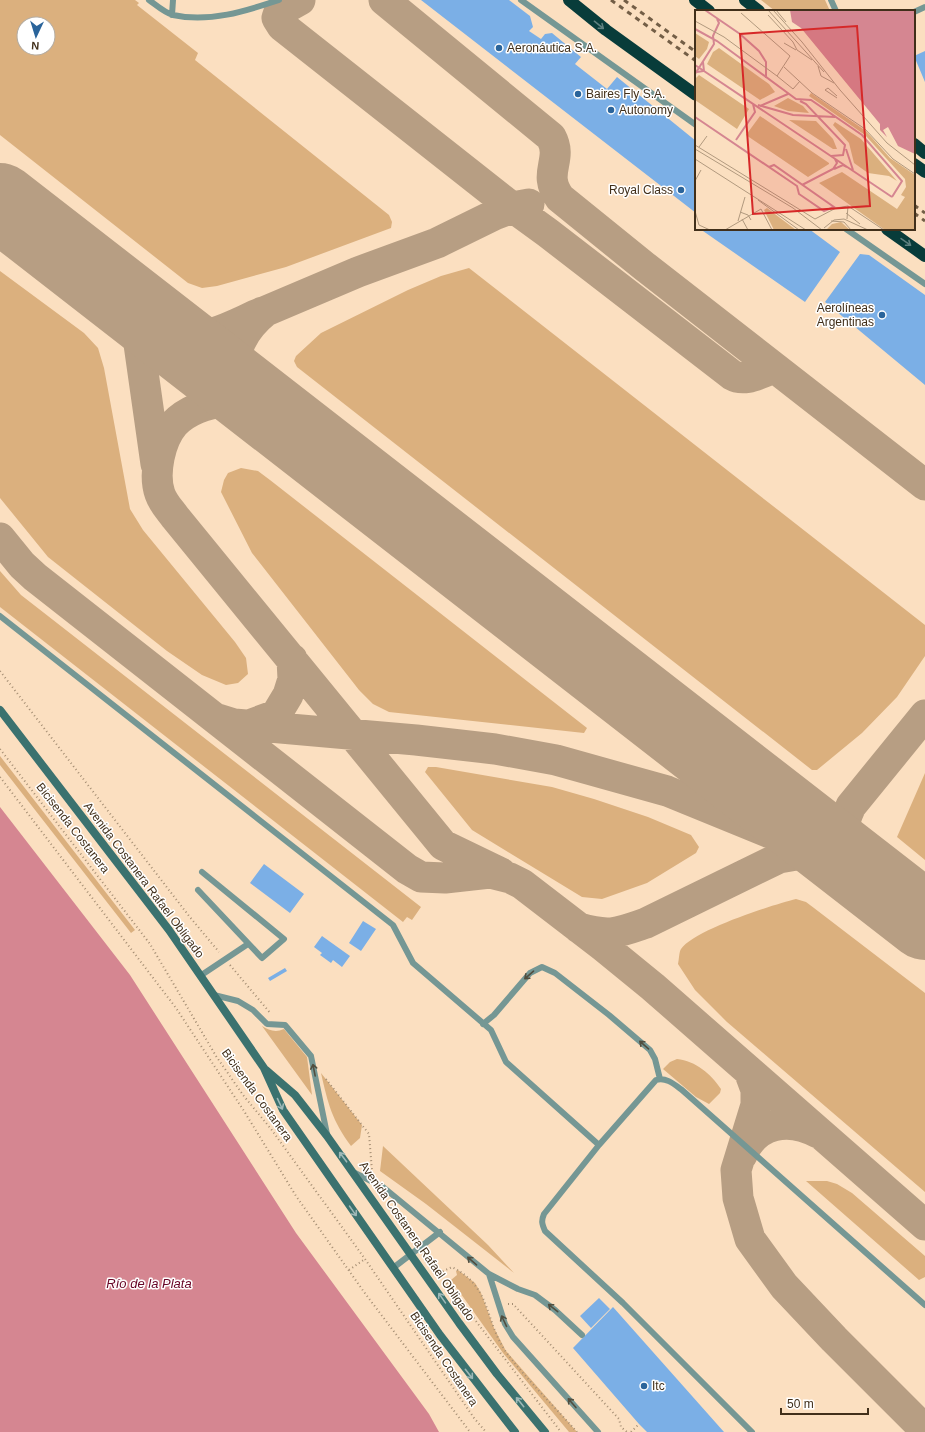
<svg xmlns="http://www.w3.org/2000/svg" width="925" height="1432" font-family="Helvetica,sans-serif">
<rect width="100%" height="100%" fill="#fbdfc0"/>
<path fill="#dbb07e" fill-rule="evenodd" d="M0 0H135L139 3 137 5 198 53 195 60 389 215 392 222 391 228 286 267 217 286 202 288 188 283 0 135ZM24 24H48V48H24Z
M761 0H825L830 11H775Z
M469 268 925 625V656L897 697 862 733 817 770H812L297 367 294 361 296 356 321 333 408 290 441 276Z
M0 271 84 333 98 348 104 368 130 509 143 530 235 642 246 658 248 674 238 683 226 685 202 675 167 651 48 557 0 498Z
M241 468 258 471 270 480 587 728 584 733 389 712 373 704 359 690 252 553 221 492 224 480 228 473Z
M0 571 21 595 39 609 421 907 412 920 407 917 403 922 0 607Z
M0 756 135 930 131 933 0 765Z
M428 767H436L552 787 594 799 648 817 691 835 699 847 696 853 647 883 602 899 582 897 472 830 425 772Z
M925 773V860L897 837Z
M796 899 806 902 814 908 925 993V1192L727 1022 695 990 678 964C679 960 679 952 681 949 694 930 772 905 796 899Z
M262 1026C269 1030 275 1033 284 1029L307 1057 312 1095Z
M677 1059C696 1061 711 1074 721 1089L720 1093 709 1104 696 1097 663 1069 670 1062Z
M321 1073 362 1125 360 1138 351 1146C332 1120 328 1104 321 1073Z
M383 1146 488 1245 514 1273 426 1204 380 1171Z
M806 1181H827L837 1184 852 1193 925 1256V1277L919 1280Z
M458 1270 475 1283 481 1293 494 1328 506 1351 577 1432H569L503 1353 451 1280 457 1275 456 1271Z"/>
<path fill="#d58691" d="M0 807 130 975 296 1233 429 1414 439 1432H0Z"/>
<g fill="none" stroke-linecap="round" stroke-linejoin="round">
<path stroke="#b79e83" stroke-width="31" d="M300 0 284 9 279 12 277 18 282 26 504 201 548 233 732 375C746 383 761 372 775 368
M384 0 551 137C564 161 541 172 560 198L644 266 925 485
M114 292 131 310 137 330 156 464
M154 323C162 327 171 333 180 335 207 342 238 322 263 312
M248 396C245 390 241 385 239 379 228 353 246 327 266 311L358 272 437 243 494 215 518 206 529 204
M279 420C262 410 245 401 224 402 207 403 186 411 174 424 160 440 153 474 160 494 163 503 170 510 175 517L443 845 501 873
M0 538 22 565 35 577 407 869 421 877 445 878 490 873 510 878 522 884 604 947 653 987 925 1225
M218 719 234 724 416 740 495 749 556 760 667 791 829 857
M249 725 276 715 288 695 293 679 292 659
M861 871C841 846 837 836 851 806L925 715
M579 928C610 937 617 933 646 923L779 858 802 854 819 855
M749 1071 756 1090V1105L736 1170 738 1198 750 1239 784 1286 834 1339 925 1430
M742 1155C756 1122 789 1117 818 1133"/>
<path stroke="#b79e83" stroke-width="78" d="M0 202 925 921"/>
</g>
<path fill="#7bafe6" d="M421 0H509L530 16 533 27 529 31 541 39 545 34 552 33 581 57 575 64 607 89 617 77 696 141V213Z
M925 51V82L914 56Z
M705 229H809L840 252 805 302 703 231Z
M860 254 869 255 925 295V385L825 302Z
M264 864 304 894 290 913 250 883Z
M363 921 376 929 361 951 349 943Z
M322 936 350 956 342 967 333 960 331 963 320 955 322 953 314 947Z
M285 968 287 971 270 981 268 978Z
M599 1298 610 1309 591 1328 580 1316Z
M613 1307 724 1432H647L639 1424 573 1348Z"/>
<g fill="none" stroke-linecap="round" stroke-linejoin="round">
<path stroke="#a48d72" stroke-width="2" stroke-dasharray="1 3" stroke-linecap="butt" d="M0 671 189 916 219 952
M0 749 150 944 216 1056 243 1095 271 1129 365 1259 474 1418 486 1432
M0 777 176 1008 244 1111 296 1196 364 1292 470 1432
M230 965 271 1014
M326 1079 369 1134 372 1171
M402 1215 418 1239
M427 1253 439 1273 561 1432
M349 1270 365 1259
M439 1273 452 1267C492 1287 484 1320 506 1352 527 1380 554 1406 577 1432
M508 1304H513L619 1419 621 1427 627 1432
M631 1432 639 1424"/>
<path stroke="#759794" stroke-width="6" d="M149 0C156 5 165 13 173 15 209 23 246 11 279 0
M521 0 696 125
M831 0 836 11
M914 12 925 7
M172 15 173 0
M846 229 925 284
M0 616 393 925 413 963 491 1030 506 1062 599 1145
M198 890 262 958 284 939 202 872
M200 976 248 944
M214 995 238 1001 253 1010 267 1024 285 1025 311 1056 327 1134
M483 1024 494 1015 530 973 542 967 555 973 609 1015 650 1050 655 1059 660 1079
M355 1173 383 1187 489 1274 505 1324 513 1337 598 1432
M393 1268 440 1232
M489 1274 518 1289 535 1295 555 1310 582 1335
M752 1432 623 1303 545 1231C542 1224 541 1221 544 1214L599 1145 656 1080C666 1077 674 1084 682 1090L925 1305"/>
<path stroke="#3b726f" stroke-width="8" d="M0 710 169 930 264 1068 283 1110 440 1335 515 1432
M266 1070 295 1095 327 1136 459 1323 497 1374 545 1432"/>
<path stroke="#083c3a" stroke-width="12" d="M569 0 606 30 696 95
M695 0 709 11
M745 0 759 11
M914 144 925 153
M914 164 925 172
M887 229 925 256"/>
<path stroke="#735e46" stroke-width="3" stroke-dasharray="5 5" stroke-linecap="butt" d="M611 0 696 61
M624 0 696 52
M914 205 925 213
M914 213 925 221"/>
</g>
<defs><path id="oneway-shaft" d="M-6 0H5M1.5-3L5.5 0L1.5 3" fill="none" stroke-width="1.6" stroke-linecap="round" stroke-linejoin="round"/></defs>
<g stroke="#5e807f">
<use href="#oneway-shaft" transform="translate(599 25) rotate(39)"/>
<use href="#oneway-shaft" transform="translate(906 242) rotate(35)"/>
</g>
<g stroke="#514e3f">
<use href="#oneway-shaft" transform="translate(529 975) rotate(139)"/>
<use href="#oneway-shaft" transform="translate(644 1045) rotate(-139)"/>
<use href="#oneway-shaft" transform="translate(314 1070) rotate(-101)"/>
<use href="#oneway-shaft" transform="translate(472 1261) rotate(-139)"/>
<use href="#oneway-shaft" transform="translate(553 1308) rotate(-142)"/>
<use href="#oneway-shaft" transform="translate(504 1321) rotate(-115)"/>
<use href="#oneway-shaft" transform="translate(572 1403) rotate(-131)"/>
</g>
<g stroke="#9db8b7">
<use href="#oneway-shaft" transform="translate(280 1104) rotate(65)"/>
<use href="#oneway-shaft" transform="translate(343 1157) rotate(-127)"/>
<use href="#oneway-shaft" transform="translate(353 1211) rotate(55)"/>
<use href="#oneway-shaft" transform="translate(442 1298) rotate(-125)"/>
<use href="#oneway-shaft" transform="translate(469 1374) rotate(52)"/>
<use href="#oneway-shaft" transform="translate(520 1402) rotate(-129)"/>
</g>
<g fill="#2a649b" stroke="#fff" stroke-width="1.5">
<circle cx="499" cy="48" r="4"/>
<circle cx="578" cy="94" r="4"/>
<circle cx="611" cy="110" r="4"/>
<circle cx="681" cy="190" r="4"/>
<circle cx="882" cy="315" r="4"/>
<circle cx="644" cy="1386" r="4"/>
</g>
<g text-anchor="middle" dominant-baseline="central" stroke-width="3" stroke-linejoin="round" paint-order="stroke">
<g font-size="12" fill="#412f1a" stroke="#fff" text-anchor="start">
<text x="507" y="48">Aeronáutica S.A.</text>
<text x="586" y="94">Baires Fly S.A.</text>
<text x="619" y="110">Autonomy</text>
<text x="673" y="190" text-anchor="end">Royal Class</text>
<text x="874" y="308" text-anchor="end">Aerolíneas<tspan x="874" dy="14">Argentinas</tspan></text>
<text x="652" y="1386">Itc</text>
</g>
<g font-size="12" fill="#412f1a" stroke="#fff">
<text transform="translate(73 828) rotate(52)">Bicisenda Costanera</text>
<text transform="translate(144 880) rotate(53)">Avenida Costanera Rafael Obligado</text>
<text transform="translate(257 1095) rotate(54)">Bicisenda Costanera</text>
<text transform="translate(417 1241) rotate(55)">Avenida Costanera Rafael Obligado</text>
<text transform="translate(444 1359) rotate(56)">Bicisenda Costanera</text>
</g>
<g font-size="13" font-style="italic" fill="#670526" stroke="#fff">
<text x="149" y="1283">Río de la Plata</text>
</g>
</g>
<g transform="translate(695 10)">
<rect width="220" height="220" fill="#fbdfc0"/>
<path d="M0 23 14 32 12 39 4 49 0 46ZM24 38 74 74 80 82 65 90 12 54 18 42ZM4 65 54 99 42 119 0 90V69ZM116 83 171 121 195 148 220 165V220H190L124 173 147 162 202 199 210 187 206 185 211 177 210 169 170 125 114 86ZM93 88 108 96 114 103 93 101 79 96ZM65 106 134 153V154L113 167 51 125ZM94 110 121 111 138 129 142 139H138ZM140 112 166 129 202 171 194 166 173 163 159 153 154 133 138 115ZM72 198 101 220H79L69 200ZM146 212 155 220H131L137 214Z" fill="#dbb07e"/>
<path d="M95 0H220V144L203 136 193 117 188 120 192 127 185 120V114L106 18 97 12Z" fill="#d58691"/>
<path fill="none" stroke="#d58691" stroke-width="2" d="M10 0 45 24 64 41 71 52V68M0 19 22 31 101 89 116 90 167 125 207 171 197 187M0 55 197 187M2 62 9 61 8 52M0 64 19 34 18 26 24 13 22 9M105 91 111 94 150 135 148 145 136 146M63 95 98 105 140 107M65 96 93 84M0 107 102 176 104 184 129 201 139 197 79 155 74 157M41 130 60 102 58 94M151 139 158 160M139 159 148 155 152 157M107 175 138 159 142 153 140 149"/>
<path fill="none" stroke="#b1997e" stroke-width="1" d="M73 0 129 62M78 0 107 32 145 80 192 133 220 155M81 0 91 12M73 5 98 32 102 40 117 50M0 11 29 27 82 66 95 46 46 3M89 33 101 40M123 56 126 66 139 73M89 57 117 83 170 119 198 149 220 164M82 66 98 79 105 71M133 78 130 80 142 88M133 78 142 86M0 135 120 209 141 198 153 196 189 220M4 137 12 126M0 139 98 198 127 220M0 149 111 220M0 171 6 160M63 190 104 220M0 201 4 215 15 220M45 202 53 205 56 210M151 203 165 214M47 209 53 220M152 209 153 196M43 211 50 187M136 211 149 212 156 220M129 218 139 210 149 209 173 220M30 220 66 199 77 220"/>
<path fill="#d62828" fill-opacity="0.15" stroke="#d62828" stroke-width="2" d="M162 16 175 196 58 204 45 24Z"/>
<rect width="220" height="220" fill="none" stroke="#412f1a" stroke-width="2"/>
</g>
<g transform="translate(36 36) rotate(184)"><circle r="19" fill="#ffffff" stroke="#b3aca3"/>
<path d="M0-3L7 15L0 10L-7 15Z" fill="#2a649b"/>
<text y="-6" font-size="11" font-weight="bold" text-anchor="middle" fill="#412f1a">N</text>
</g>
<path d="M781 1408v6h87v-6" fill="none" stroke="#412f1a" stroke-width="2"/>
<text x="787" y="1408" font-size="12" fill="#412f1a" stroke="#ffffff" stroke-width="3" paint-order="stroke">50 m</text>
</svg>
